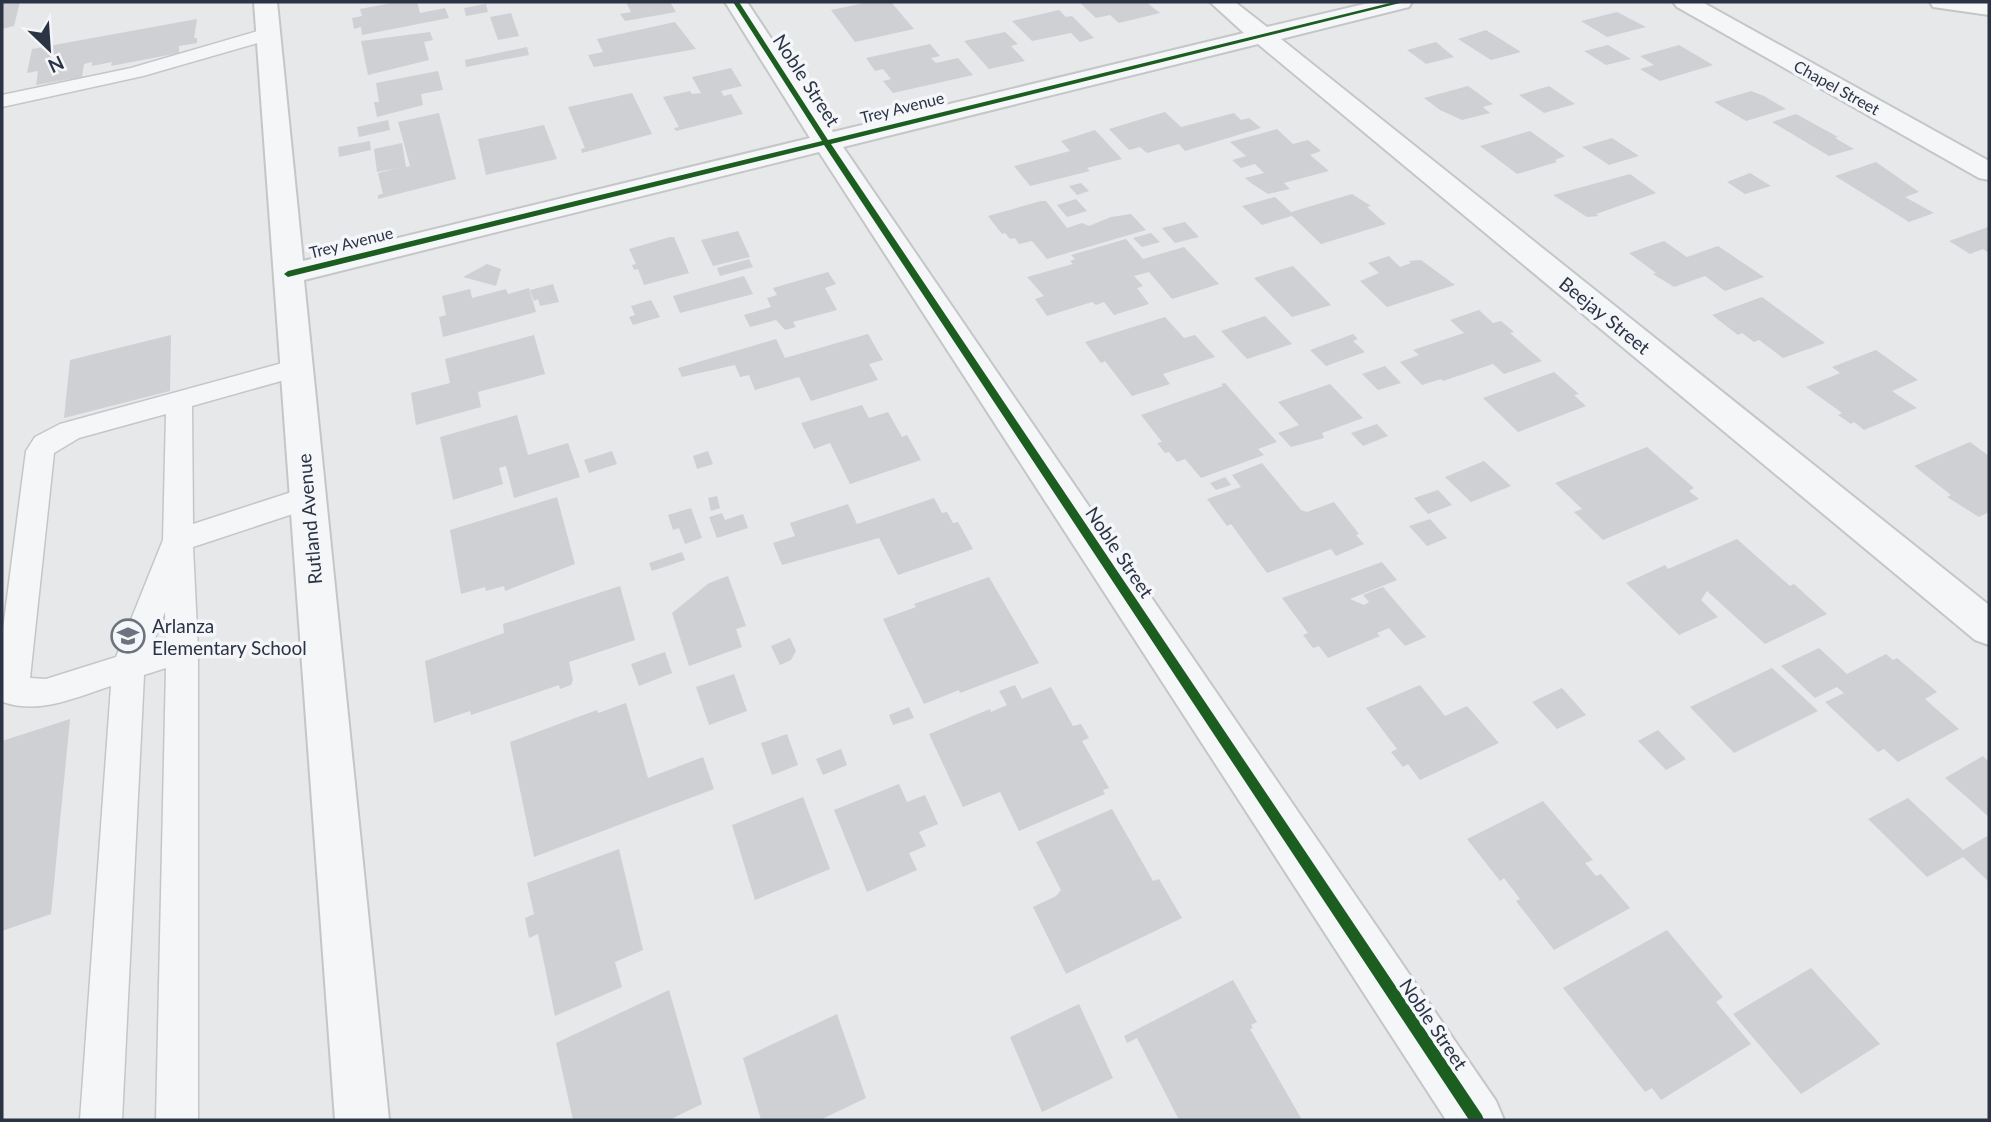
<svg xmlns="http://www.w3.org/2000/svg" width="1991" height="1122" font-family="Lato,sans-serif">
<rect width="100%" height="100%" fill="#e6e8ea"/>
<path fill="#ced0d3" d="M2 2H20L14 26 2 29Z
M397 2H417L420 13 445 8 449 18 362 35 361 27 354 29 352 18 362 16 360 9Z
M626 2H670L676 12 625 21 620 14 631 12Z
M869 2H891L914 29 855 42 831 10Z
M1079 2H1146L1160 13 1119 23 1110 15 1096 18Z
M486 4 488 12 466 16 464 8Z
M1059 10 1066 17 1072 16 1094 38 1080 42 1071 33 1032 41 1012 21Z
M1617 12 1646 27 1607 37 1581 21Z
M511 13 519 36 498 40 490 17Z
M197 19 194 38H197V43L179 46V53L111 66 112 62 92 66V62L84 64 82 77 36 85 38 71 27 73 32 49Z
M675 22 696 49 594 67 588 55 603 52 597 39Z
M1486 30 1521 52 1491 60 1458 39Z
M430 32 433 40 424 42 429 60 368 75 361 41Z
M1005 32 1018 44 1011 46 1025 61 989 69 964 41Z
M1436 42 1454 57 1426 64 1407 50Z
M930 44 940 56 931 58 936 63 958 58 973 75 893 93 883 81 891 79 883 69 875 71 866 58Z
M1608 45 1631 59 1606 65 1584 51Z
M1679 45 1713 65 1660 81 1640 69 1654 65 1640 56Z
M527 47 529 55 466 67 465 60Z
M731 68 742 86 721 91 724 96 731 94 743 114 676 131 674 128 679 127 663 97 690 91 692 94 701 93 692 77Z
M438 71 443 90 421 94 423 105 377 117 374 102H379L376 83Z
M1468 86 1493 104 1483 107 1490 113 1462 120 1440 110 1424 98Z
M1549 86 1575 104 1544 113 1519 95Z
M1751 91 1764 96 1786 109 1746 121 1714 102Z
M632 93 652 134 582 153 581 149 585 148 568 107Z
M1165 112 1181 127 1234 113 1241 120 1249 118 1261 128 1185 151 1179 144 1147 153 1140 147 1129 150 1109 129Z
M439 113 456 179 378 199V195L383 194 378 173 399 168 377 172 374 149 402 143 406 167 410 166 398 122Z
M1796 114 1838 137 1835 138 1854 149 1829 156 1772 122Z
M388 120 390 130 359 137 357 127Z
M544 125 557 159 486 175 478 139Z
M1277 129 1293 144 1308 140 1321 151 1310 155 1329 171 1284 183 1290 189 1268 194 1251 183 1245 178 1264 173 1255 164 1241 168 1232 160 1246 156 1230 142Z
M1095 130 1122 159 1087 168 1090 171 1030 186 1014 166 1070 151 1061 141Z
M1530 131 1565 156 1555 160 1557 162 1517 174 1480 146Z
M1612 138 1639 156 1609 165 1582 147Z
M370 141 371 150 339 157 338 147Z
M1876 162 1919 192 1905 197 1934 213 1909 222 1835 176Z
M1750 173 1771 186 1745 194 1727 182Z
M1630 174 1656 193 1596 214 1599 216 1587 217 1553 195Z
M1081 183 1089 191 1077 195 1069 186Z
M1352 194 1371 206 1367 207 1386 224 1321 244 1292 216 1262 225 1242 206 1275 197 1291 212Z
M1076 199 1087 211 1067 217 1057 205Z
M1041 201H1046L1067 228 1082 223 1089 226 1111 217 1131 214 1146 230 1047 259 1032 241 1019 244 1015 238 1010 239 1005 233 1002 234 988 216Z
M1185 222 1199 237 1175 243 1162 228Z
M1988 227 1989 253 1983 249 1970 254 1949 241Z
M738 231 750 257 713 266 701 240Z
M1151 233 1160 242 1142 247 1133 238Z
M670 237H674L689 273 644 285 638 269 634 270 632 265 636 264 629 249Z
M1126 239 1143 259 1184 247 1219 284 1172 299 1149 272 1134 276 1143 286 1137 288 1149 304 1114 315 1104 302 1096 305 1092 302 1047 316 1035 299 1044 296 1027 277 1073 264 1070 261 1075 259 1071 255Z
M1664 241 1687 257 1718 246 1764 277 1725 291 1705 276 1674 287 1653 274 1656 273 1629 253Z
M1389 256 1400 267 1411 263 1409 261 1421 260 1455 285 1387 307 1360 281 1379 273 1368 263Z
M749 259 753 267 720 276 717 268Z
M487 264 501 269 496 286 463 277Z
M1293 266 1331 305 1292 317 1254 278Z
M828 272 836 284 825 288 837 310 793 322 796 327 785 330 776 320 750 327 744 315 771 307 767 298 777 295 773 288Z
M744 276 753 294 680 313 673 296Z
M553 284 559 302 540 306 538 299 534 301 530 290Z
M529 288 536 312 443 337 439 317 446 315 442 296 470 289 472 298 506 289 508 294Z
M1762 297 1825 343 1783 358 1759 340 1754 342 1742 333 1738 335 1712 315Z
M651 300 660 317 633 325 629 317 635 315 631 306Z
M1479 310 1493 323 1501 321 1514 332 1510 333 1542 361 1504 374 1493 364 1443 381 1441 379 1422 385 1400 362 1419 355 1413 350 1464 333 1450 320Z
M1265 316 1292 344 1247 359 1221 331Z
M1165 317 1184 338 1195 335 1215 357 1163 374 1170 384 1132 396 1105 361 1101 363 1085 342Z
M868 334 883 360 869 364 878 380 811 401 799 377 755 390 749 375 740 377 735 365 682 377 678 368 776 339 785 358Z
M1353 334 1358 339 1353 341 1365 352 1326 366 1310 350Z
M171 335 170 391 64 418 70 360Z
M534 335 545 374 478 392 481 407 416 425 411 393 450 383 445 359Z
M1876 350 1918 380 1892 391 1917 408 1864 430 1854 422 1851 424 1838 415 1842 413 1806 387 1840 373 1832 367Z
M1385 366 1401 383 1378 390 1362 374Z
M1554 372 1579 394 1574 395 1586 406 1518 432 1483 398Z
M1225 383 1277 442 1258 449 1264 455 1201 478 1185 459 1177 462 1169 452 1165 453 1157 443 1162 442 1141 415 1223 386 1221 384Z
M1330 384 1363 418 1322 433 1324 438 1291 447 1278 433 1299 425 1278 402Z
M862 405 869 418 888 412 902 437 907 435 921 460 850 484 830 443 814 449 801 423Z
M517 415 528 455 568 443 580 477 514 498 506 466 499 468 503 484 453 500 440 437Z
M1377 424 1388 436 1363 446 1351 433Z
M1970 442 1989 456V512L1979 517 1947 497 1951 495 1914 466Z
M1647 447 1694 488 1689 491 1699 499 1603 540 1574 512 1582 509 1555 483Z
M612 451 617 464 589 473 584 460Z
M708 451 713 464 697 469 693 456Z
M1484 461 1511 486 1471 502 1445 477Z
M1262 463 1301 510 1307 512 1334 502 1359 534 1356 535 1364 544 1336 556 1331 549 1267 573 1231 524 1227 526 1207 499 1241 487 1232 475Z
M1225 477 1231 485 1216 490 1210 483Z
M1438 490 1452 505 1428 514 1414 498Z
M717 496 720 508 711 511 708 498Z
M557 497 575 564 505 591 504 586 486 591 485 587 461 594 450 530Z
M934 498 942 513 947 512 953 523 958 522 973 549 898 575 879 538 782 565 773 543 795 536 790 523 848 504 857 524Z
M691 508 702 538 685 544 679 528 673 530 668 515Z
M722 513 725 520 743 514 748 528 717 538 709 517Z
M1430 519 1447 538 1427 546 1409 526Z
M1737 539 1790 586 1794 584 1827 614 1765 644 1707 591 1701 600 1718 617 1679 635 1626 583 1665 565 1668 569Z
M682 552 685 560 652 571 649 563Z
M1382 562 1397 580 1350 599 1364 605 1369 602 1363 595 1383 587 1426 637 1405 646 1389 628 1377 633 1380 636 1328 658 1319 646 1313 648 1303 635 1308 633 1282 598Z
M728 576 746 626 736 629 742 647 689 666 672 613 709 583Z
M989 577 1039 663 960 693 959 690 924 704 883 619 916 607 914 604Z
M620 586 635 640 569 662 573 680 571 685 560 689 559 685 471 715 470 711 434 723 425 661 504 633 503 624Z
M790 638 796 651 791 660 780 665 771 646Z
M1819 648 1847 674 1886 654 1893 660 1897 658 1937 692 1925 699 1959 729 1898 762 1884 749 1878 752 1825 702 1844 693 1837 687 1815 698 1781 666Z
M665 652 672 673 639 686 631 664Z
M1772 668 1818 711 1734 753 1690 707Z
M734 674 747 711 709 725 696 687Z
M1015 685 1022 699 1051 687 1073 726 1081 724 1089 738 1082 741 1109 788 1103 790 1105 794 1019 831 1000 792 963 807 929 734 990 709 991 712 1007 705 999 691Z
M1420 685 1445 716 1467 706 1499 743 1420 780 1408 764 1403 767 1391 752 1397 749 1366 708Z
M1562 688 1586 715 1557 729 1532 702Z
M626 703 648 778 703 757 714 789 534 857 510 742 597 710 598 713Z
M909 707 914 718 893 725 889 715Z
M70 719 51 914 2 931V741Z
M1658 730 1686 759 1666 770 1638 741Z
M787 734 798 765 772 775 761 743Z
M841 749 847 765 823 775 816 759Z
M1983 756 1989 762V817L1945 778Z
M899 784 907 802 925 795 938 824 919 832 926 846 909 853 917 870 867 892 834 810Z
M803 797 830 869 755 900 732 825Z
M1908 798 1963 850 1989 835V882L1963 857 1927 877 1868 819Z
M1543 801 1593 860 1585 863 1596 876 1601 874 1630 908 1554 950 1516 901 1520 899 1504 878 1500 881 1467 839Z
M1112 809 1153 881 1159 879 1182 918 1066 974 1033 907 1056 896 1061 890 1036 842Z
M619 849 643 950 615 962 622 987 555 1016 538 934 529 938 525 918 534 914 527 883Z
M1667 930 1723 997 1716 1002 1751 1044 1661 1100 1652 1088 1645 1092 1563 988Z
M1811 968 1880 1044 1801 1094 1733 1014Z
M1233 980 1257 1022 1251 1025 1253 1028 1250 1029 1302 1120H1179L1137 1038 1127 1043 1124 1036Z
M669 990 702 1104 669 1120H573L556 1043Z
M1079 1004 1113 1078 1042 1112 1010 1037Z
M837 1014 866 1098 820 1120H761L743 1058Z"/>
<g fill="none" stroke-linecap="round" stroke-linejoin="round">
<defs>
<path id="service" d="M268 28 277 34 275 38 143 76 2 107V95L131 68Z
M297 359 306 362 310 368 306 374 192 406 193 524 307 487 317 490 321 498 317 506 193 547 198 650V1120H156L166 668 144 675 122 1120H80L111 686C76 697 40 715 3 702L2 698V637L26 451 35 437 60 424ZM166 414 163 540 116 657 46 679 30 678 54 453 79 438ZM165 612 166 642 152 646Z"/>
<path id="minor" d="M254 2H277L303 261 810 138 725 2H747L833 132 1244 33 1210 2H1235L1267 27 1373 2H1412L1409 7 1281 39 1989 605V645L1975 640 1258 44 843 147 1496 1101 1504 1120H1446L819 152 304 280 389 1120H335Z
M1673 2H1702L1989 161V180L1979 178 1677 7Z
M1930 2H1989V15L1933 7Z"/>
</defs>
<use href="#service" stroke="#c4c6c8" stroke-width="3"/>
<use href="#minor" stroke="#c4c6c8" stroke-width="4"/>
<use href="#service" fill="#f5f6f7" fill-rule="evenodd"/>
<use href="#minor" fill="#f5f6f7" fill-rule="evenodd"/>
<defs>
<path id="cycleway" d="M733 2H739L828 140 1394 2H1404L831 144 1482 1115 1484 1120H1469L824 145 288 277 284 274 288 271 822 141Z"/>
</defs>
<use href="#cycleway" stroke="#f4f6f9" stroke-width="5"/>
<use href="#cycleway" fill="#1b5e20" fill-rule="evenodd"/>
</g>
<defs>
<symbol id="school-ring" viewBox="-11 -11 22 22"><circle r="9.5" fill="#f4f6f9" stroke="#6c737f" stroke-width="1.5"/><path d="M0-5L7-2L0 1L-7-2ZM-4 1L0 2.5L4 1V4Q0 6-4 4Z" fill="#6c737f"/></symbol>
</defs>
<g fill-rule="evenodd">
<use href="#school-ring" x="109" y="617" width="38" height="38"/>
</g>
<g text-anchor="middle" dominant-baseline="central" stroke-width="7" stroke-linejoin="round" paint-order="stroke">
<g font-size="16" fill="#2b3445" stroke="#f4f6f9">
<text transform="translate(1837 87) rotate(29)">Chapel Street</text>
<text transform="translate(902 107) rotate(-14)">Trey Avenue</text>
<text transform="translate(351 242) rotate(-14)">Trey Avenue</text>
</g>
<g font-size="19" fill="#2b3445" stroke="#f4f6f9">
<text transform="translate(807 80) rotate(57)">Noble Street</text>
<text transform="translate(1605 315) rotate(39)">Beejay Street</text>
<text transform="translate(309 519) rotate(-95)">Rutland Avenue</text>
<text transform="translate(1120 552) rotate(56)">Noble Street</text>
<text transform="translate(1434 1024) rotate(56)">Noble Street</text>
</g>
<g font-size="19" fill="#2b3445" stroke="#f4f6f9" text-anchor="start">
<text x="152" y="625">Arlanza<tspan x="152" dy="22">Elementary School</tspan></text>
</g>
</g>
<rect width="1991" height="1122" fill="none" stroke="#2b3445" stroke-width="7"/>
<g transform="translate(49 49) rotate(155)" stroke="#f4f6f9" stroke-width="5" paint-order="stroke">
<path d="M0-5L12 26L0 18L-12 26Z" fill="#2b3445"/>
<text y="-10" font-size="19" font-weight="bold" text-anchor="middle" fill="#2b3445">N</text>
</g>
</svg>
